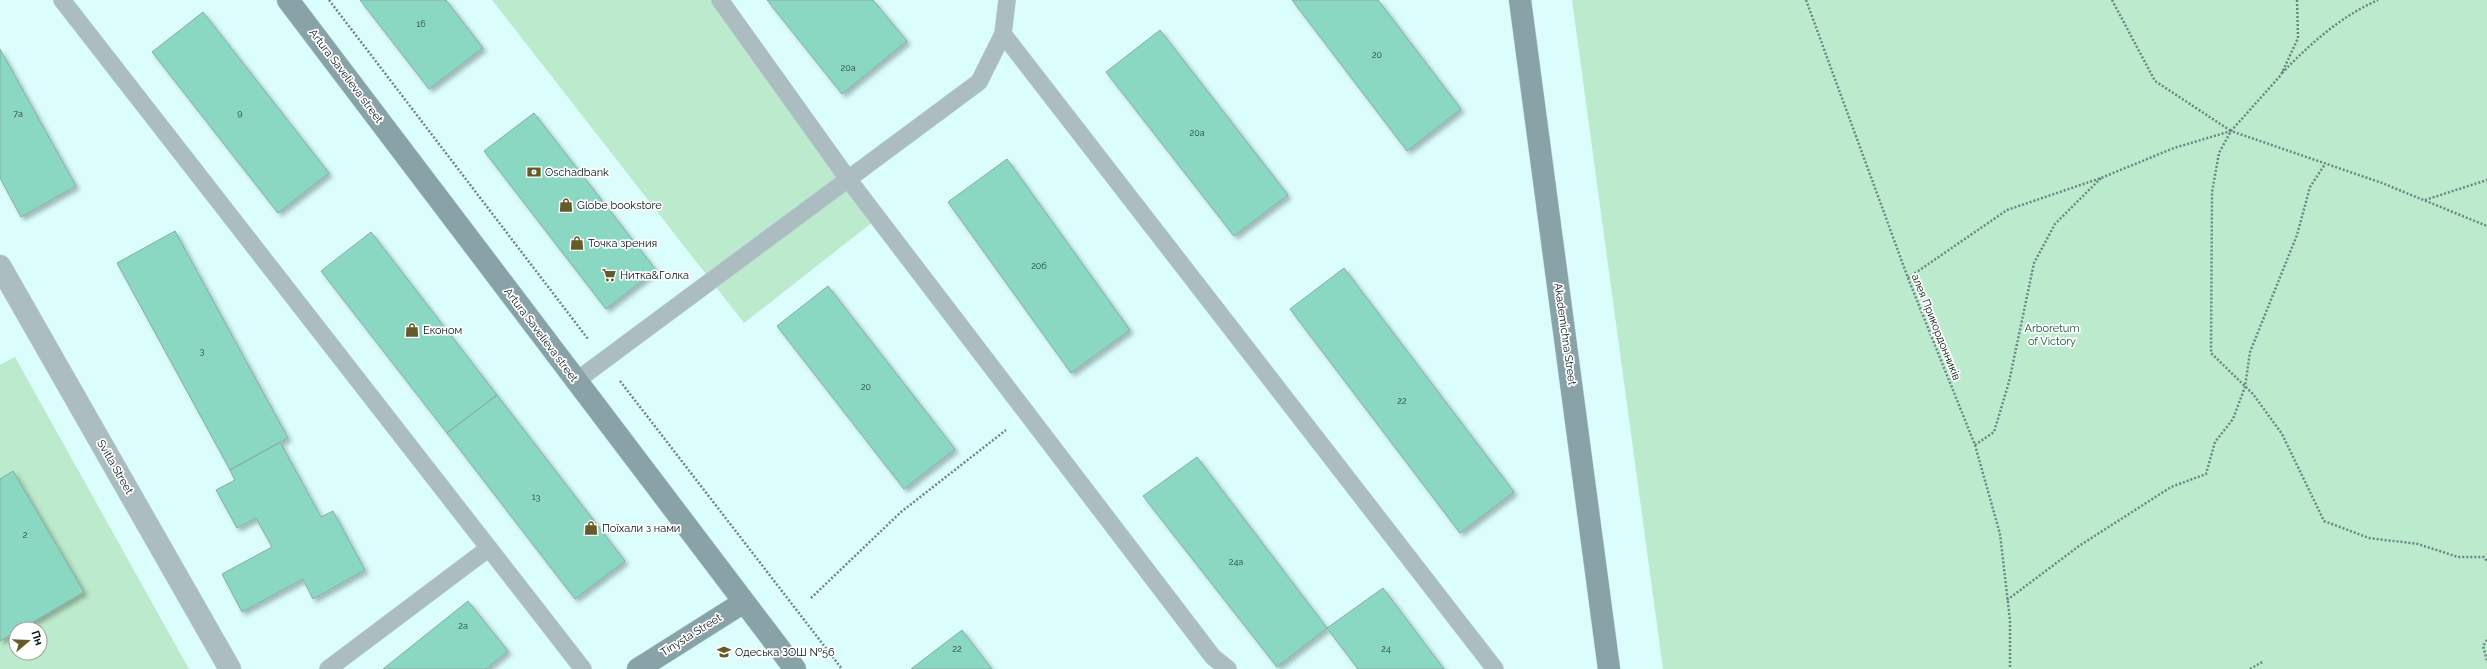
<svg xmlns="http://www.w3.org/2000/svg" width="2487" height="669" font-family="Raleway,sans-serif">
<defs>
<filter id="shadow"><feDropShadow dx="3.5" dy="3.5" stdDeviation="2" flood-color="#0004"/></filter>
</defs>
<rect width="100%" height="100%" fill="#dbfefd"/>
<path fill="#bceacc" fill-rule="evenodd" d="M492 0H715L883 214 744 323Z
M1572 0H2487V669H1663Z
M15 357 189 669H0V365ZM16 629H40V653H16Z"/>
<path fill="#8ad7c2" stroke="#87ada2" filter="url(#shadow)" d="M360 0H446L483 48 429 89Z
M767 0H873L907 41 842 94Z
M1292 0H1378L1461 109 1407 151Z
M203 12 329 173 278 213 152 52Z
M1160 30 1288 195 1234 236 1106 72Z
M0 49 76 186 21 217 0 178Z
M534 113 656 270 606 309 484 151Z
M1007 159 1130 330 1071 373 948 202Z
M175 231 288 438 230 470 117 263Z
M371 232 497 395 447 433 321 271Z
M1344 268 1514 492 1460 533 1290 309Z
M828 286 955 449 904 489 777 326Z
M497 395 625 561 575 599 447 433Z
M280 442 321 517 333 511 365 570 313 599 303 579 242 612 222 574 272 547 256 518 237 528 216 490 235 480 230 470Z
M1197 457 1327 628 1277 667 1143 496Z
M13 471 84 592 21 629H16V632L0 641V479Z
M1383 588 1444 669H1358L1327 628Z
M468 601 508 651 486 669H383Z
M962 630 992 669H911Z"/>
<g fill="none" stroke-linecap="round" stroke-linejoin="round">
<defs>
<path id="lane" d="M62 0 583 669
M720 0 848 179 1213 657 1228 669
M1003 34 1495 669
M576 381 979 82 1003 34 1007 0
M328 669 489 548"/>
<path id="street" d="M0 266 230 669"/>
<path id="secondary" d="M288 0 795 669
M1520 0 1609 669
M638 669 744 602"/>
</defs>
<use href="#lane" stroke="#b9d8d8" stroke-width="18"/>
<use href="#street" stroke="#b9d8d8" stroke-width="23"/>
<use href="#secondary" stroke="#b9d8d8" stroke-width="23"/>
<path stroke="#6c8585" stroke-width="2.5" stroke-dasharray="2 2" stroke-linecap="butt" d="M329 0 588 339
M1806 0 1908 278 1975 445 2000 534 2010 620V669
M2112 0 2155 81 2231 131
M2297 0 2298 38 2281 75 2231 131 2219 153 2212 192 2211 353 2253 394 2282 434 2324 521 2369 538 2418 544 2458 557H2484L2487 561
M2282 73C2311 43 2340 17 2378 0
M2425 200 2487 180
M1908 278 2007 210 2101 178 2174 148 2231 131 2382 183 2487 226
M620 381 842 669
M1975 445 1994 432 2009 382 2034 263 2055 224 2101 178
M811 598 901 512 1006 430
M2007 600 2079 546 2171 487 2206 474 2215 442 2233 419 2245 387 2250 352 2297 235 2310 187 2325 164
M2487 640 2483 646 2487 661
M2250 669 2264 661"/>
<use href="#lane" stroke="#acbdc1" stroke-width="17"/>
<use href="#street" stroke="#acbdc1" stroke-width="22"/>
<use href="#secondary" stroke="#88a2a8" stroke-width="22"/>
</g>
<defs>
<symbol id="bank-bare" viewBox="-9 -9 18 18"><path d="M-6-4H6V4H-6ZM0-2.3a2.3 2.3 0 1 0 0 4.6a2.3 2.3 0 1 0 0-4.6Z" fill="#655b28" stroke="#fff" stroke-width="2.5" paint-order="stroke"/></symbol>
<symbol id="shop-bare" viewBox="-9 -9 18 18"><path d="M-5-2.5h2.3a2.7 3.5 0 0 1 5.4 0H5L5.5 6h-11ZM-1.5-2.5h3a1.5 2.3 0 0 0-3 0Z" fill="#655b28" stroke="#fff" stroke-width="2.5" paint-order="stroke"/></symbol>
<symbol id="supermarket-bare" viewBox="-9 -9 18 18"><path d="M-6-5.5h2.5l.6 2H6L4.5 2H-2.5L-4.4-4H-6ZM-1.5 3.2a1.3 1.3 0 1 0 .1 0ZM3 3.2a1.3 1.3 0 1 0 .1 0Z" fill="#655b28" stroke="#fff" stroke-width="2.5" paint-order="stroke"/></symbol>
<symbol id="school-bare" viewBox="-9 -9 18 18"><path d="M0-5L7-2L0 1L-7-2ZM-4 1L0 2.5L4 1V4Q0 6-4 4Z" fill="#655b28" stroke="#fff" stroke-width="2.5" paint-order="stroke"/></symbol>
</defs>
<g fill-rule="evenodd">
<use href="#bank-bare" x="524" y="162" width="20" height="20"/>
<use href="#shop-bare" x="556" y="195" width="20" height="20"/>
<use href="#shop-bare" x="567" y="233" width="20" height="20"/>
<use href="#supermarket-bare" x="599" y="265" width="20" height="20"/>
<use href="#shop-bare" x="402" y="320" width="20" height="20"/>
<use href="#shop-bare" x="581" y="518" width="20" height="20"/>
<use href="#school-bare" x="714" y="642" width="20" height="20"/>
</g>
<g text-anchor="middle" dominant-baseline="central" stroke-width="3.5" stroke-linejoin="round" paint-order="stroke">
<g font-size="9" fill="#26443f">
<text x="421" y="24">16</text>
<text x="1377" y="55">20</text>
<text x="848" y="68">20а</text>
<text x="240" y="113">9</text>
<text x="18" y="114">7а</text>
<text x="1197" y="133">20а</text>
<text x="1039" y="266">20б</text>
<text x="202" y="351">3</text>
<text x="866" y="387">20</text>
<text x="1402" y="401">22</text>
<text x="536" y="497">13</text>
<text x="25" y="535">2</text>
<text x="1236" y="562">24а</text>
<text x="463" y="626">2а</text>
<text x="957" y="649">22</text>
<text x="1386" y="649">24</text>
</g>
<g font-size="11" fill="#041313" stroke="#fff">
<text transform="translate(346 76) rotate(53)">Artura Savelieva street</text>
<text transform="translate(1936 327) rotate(68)">алея Прикордонників</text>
<text transform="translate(1565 334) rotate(82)">Akademichna Street</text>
<text transform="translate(541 335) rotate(53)">Artura Savelieva street</text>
<text transform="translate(115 467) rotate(60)">Svitla Street</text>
<text transform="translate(691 635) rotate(-32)">Tinysta Street</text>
</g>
<g font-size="11" fill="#041313" stroke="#fff" text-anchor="start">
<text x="545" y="172">Oschadbank</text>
<text x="577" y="205">Globe bookstore</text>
<text x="588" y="243">Точка зрения</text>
<text x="620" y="275">Нитка&amp;Голка</text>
<text x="423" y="330">Економ</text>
<text x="602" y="528">Поїхали з нами</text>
<text x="735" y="652">Одеська ЗОШ №56</text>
</g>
<g font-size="11" fill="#105633" stroke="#fff">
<text x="2052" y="328">Arboretum<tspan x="2052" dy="13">of Victory</tspan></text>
</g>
</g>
<g transform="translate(28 641) rotate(71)"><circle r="19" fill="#ffffff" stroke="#9ba1a1"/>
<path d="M0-3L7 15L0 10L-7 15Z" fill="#655b28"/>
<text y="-6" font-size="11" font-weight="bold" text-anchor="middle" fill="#041313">Пн</text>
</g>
</svg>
